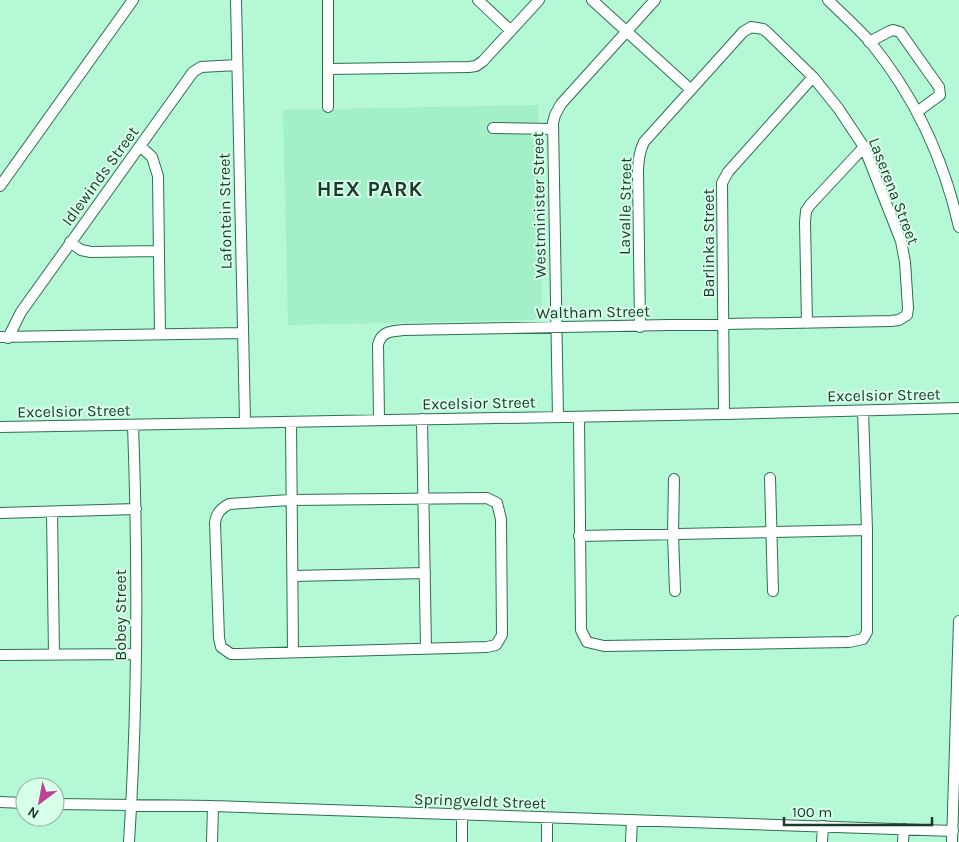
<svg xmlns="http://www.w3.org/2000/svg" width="959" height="842" font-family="Karla,sans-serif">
<rect width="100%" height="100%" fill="#b5f8d5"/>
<path fill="#a3efc8" d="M538 105 542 312 534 320 288 325 283 110Z"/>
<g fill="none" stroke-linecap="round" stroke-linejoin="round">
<defs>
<path id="minor" d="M236 0 245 422
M328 0V107
M478 0 511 31
M592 0 690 89
M828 0C842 14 858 28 871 43 915 97 944 160 959 227
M869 42 890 31 893 30 900 32 939 87 940 95 917 112
M328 69 469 67 476 66 483 61 539 0
M493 128 553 129
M140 146 152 157 158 176 160 334
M0 186 133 0
M70 242 81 250 91 252 159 251
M807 323 805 222 806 211 810 205 864 147
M0 337 242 333
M8 338 21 312 193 72 201 67 237 65
M724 414 722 183 728 172 813 77
M558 417 553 123 555 115 561 104 655 0
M579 417 581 630 587 642 604 646 849 642 863 639 867 632V530L863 411
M379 419 378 345C381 331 392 331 404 330 566 328 728 324 891 321L899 320 907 315 908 308 905 262 901 241 864 147 838 108 813 77 768 33 763 29 751 27 743 32 644 142C639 152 638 162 638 173L640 327
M422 419 426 648
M291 422 293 652
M0 427 724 414 959 408
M770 478 773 591
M674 479 673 534 675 591
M487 498 497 503 501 519 502 635 496 645 487 647 239 654H231L221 647 219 638 215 523C216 514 220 509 229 504L290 500Z
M52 512 54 655
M0 513 136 509
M579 536 867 530
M293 576 425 573
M0 655 135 654
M0 802 25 803
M55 804 213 806 953 831
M129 842C138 703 138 563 133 425
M212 842 213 806
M462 842V816
M547 842V818
M631 842 632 820
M822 842 823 826
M903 842 904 829
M952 842 959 621"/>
</defs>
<use href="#minor" stroke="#2d6f51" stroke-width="12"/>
<use href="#minor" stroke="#fff" stroke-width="10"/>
</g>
<g text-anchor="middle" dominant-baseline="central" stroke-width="4" stroke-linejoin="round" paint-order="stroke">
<g font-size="16" fill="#1d382b" stroke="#d7ffe9">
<text transform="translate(100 176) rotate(-54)">Idlewinds Street</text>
<text transform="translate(894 191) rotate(69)">Laserena Street</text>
<text transform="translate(539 205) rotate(-91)">Westminister Street</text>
<text transform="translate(625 206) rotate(-89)">Lavalle Street</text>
<text transform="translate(225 211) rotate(-91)">Lafontein Street</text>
<text transform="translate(708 243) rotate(-90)">Barlinka Street</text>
<text transform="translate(593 312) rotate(-1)">Waltham Street</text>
<text transform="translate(884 395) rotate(-1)">Excelsior Street</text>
<text transform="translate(479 403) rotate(-1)">Excelsior Street</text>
<text transform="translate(74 411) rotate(-1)">Excelsior Street</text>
<text transform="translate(120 615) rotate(-90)">Bobey Street</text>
<text transform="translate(480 801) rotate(2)">Springveldt Street</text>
</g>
<g font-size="21" font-weight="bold" letter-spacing="1" fill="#1d382b" stroke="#d7ffe9">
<text x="370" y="189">HEX PARK</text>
</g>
</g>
<g transform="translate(40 802) rotate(212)"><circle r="24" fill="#d7ffe9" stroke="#8daf9d"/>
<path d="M0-4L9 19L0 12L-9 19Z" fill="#bb4397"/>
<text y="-8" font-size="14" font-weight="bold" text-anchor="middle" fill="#1d382b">N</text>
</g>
<path d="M784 817v8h148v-8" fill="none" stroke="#1d382b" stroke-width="2.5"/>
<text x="792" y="817" font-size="15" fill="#1d382b" stroke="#d7ffe9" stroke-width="4" paint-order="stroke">100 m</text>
</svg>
